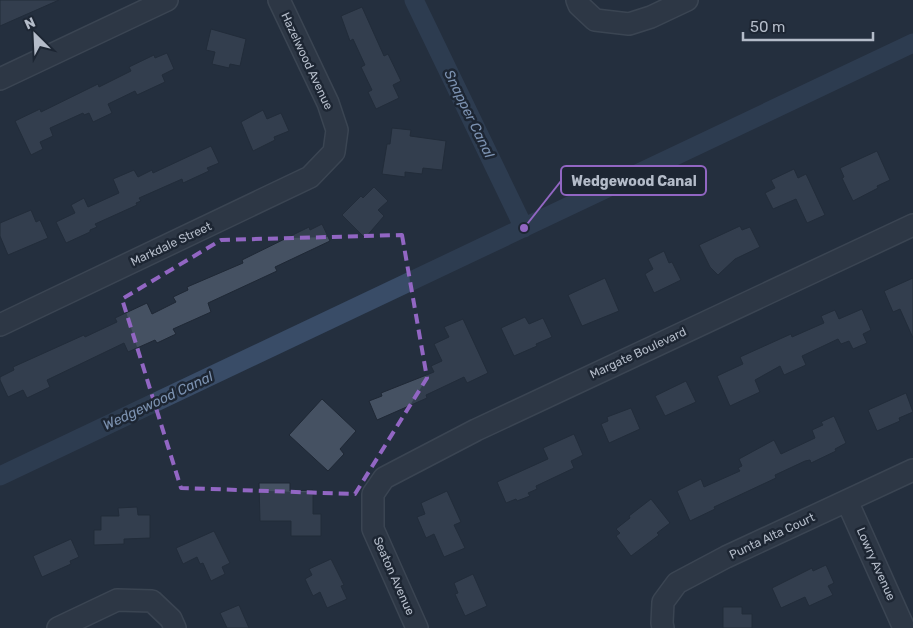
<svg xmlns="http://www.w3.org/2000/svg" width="913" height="628" font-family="Rubik,sans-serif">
<rect width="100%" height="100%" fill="#242f3e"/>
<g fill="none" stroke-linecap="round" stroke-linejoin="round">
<path stroke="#394c67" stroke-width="19" d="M414 0 524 228
M0 476 913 43"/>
</g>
<path fill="#455162" stroke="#1f2835" d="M0 0H59L0 26Z
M362 7 384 56 388 54 401 81 393 85 399 98 376 109 368 92 372 90 361 67 365 65 353 39 350 41 341 16Z
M211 29 246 39 240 66 230 64 229 68 212 64 215 52 206 50Z
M167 53 174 69 162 75 165 82 137 95 135 91 108 104 112 113 93 122 89 113 84 115 83 113 50 128 53 136 40 142 43 149 31 155 15 121 40 109 41 112 98 84 99 87 131 71 129 67 154 55 155 58Z
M263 110 267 119 281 113 289 131 274 137 275 140 253 151 241 122Z
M392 128 411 130 410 136 446 141 442 170 423 168 422 174 405 172V177L382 174 387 144H390Z
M211 146 219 163 207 168 209 171 183 183 182 179 139 198 141 201 136 203 137 205 95 224 97 227 90 230V232L66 243 56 222 75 213 71 205 84 198 88 207 119 193 113 179 134 170 138 177 152 170 153 173Z
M877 151 890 180 877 186 878 188 853 201 842 178 844 177 840 168Z
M794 169 798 178 806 174 825 215 807 223 796 199 773 209 765 193 775 188 771 180Z
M374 187 388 201 378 210 384 216 365 238 342 215 361 196 363 198Z
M31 210 36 222 40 220 48 238 8 255 0 236V223Z
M322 224 330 241 275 267 277 271 208 303 211 312 173 329 176 334 157 343 155 340 128 352 124 343 47 380 50 387 27 398 23 390 8 397 0 380V377L14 370 13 367 84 335 85 337 117 322 115 318 147 303 152 314 176 302 173 297 188 290 187 287 243 263 242 260 309 227 310 230Z
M740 226 742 230 750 227 760 247 735 259 718 275 710 267 699 245Z
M664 251 669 263 672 262 681 280 654 293 645 274 653 269 648 259Z
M605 278 619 311 582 326 568 295Z
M913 278V338L900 309 893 312 884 291Z
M862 309 871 330 863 334 867 343 853 349 849 341 841 344 838 339 802 356 806 365 784 375 780 366 755 380 760 392 730 406 717 376 743 364 740 357 791 334 792 337 824 323 821 316 835 310 839 319Z
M525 317 529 324 543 318 552 337 536 344 537 346 514 356 501 328Z
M463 319 488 373 467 383 464 377 426 395 427 398 377 420 369 401 382 396 381 393 434 372 431 366 442 361 434 344 449 337 444 327Z
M686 381 696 402 665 416 655 396Z
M906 393 913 412 899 418 900 421 877 431 868 410Z
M322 399 356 431 340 449 344 454 328 471 289 435Z
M631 408 640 429 609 443 601 424 608 421 607 417Z
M834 416 846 443 835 449 836 451 811 463 810 460 805 461 775 475 776 478 714 507 715 509 690 521 677 491 701 479 704 487 740 471 738 468 742 466 739 459 774 440 781 454 815 438 812 430 823 425 821 422Z
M574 434 583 455 571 461 574 468 536 486 537 489 528 493 530 496 517 501 516 499 506 503 497 482 548 459 543 448Z
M259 483H290V491L313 490V514H321V536H291V521H260Z
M447 491 461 522 454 525 465 548 444 557 434 534 426 538 417 517 425 514 421 503Z
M651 499 670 523 657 533 659 535 631 556 616 536 620 533 616 529 630 518 629 516Z
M137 507 138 515H150V538L124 539V544L94 545V530H101V516H119L118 508Z
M214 531 230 563 222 567 225 574 211 581 203 563 200 564 197 557 183 564 176 548Z
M71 539 79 557 70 561 71 564 42 577 33 556Z
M331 559 344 585 341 586 347 599 327 608 320 592 313 596 305 579 312 575 309 569Z
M826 565 834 583 828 586 833 595 809 606 805 597 781 608 772 588 812 568 813 571Z
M473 574 487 606 465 616 455 594 458 593 454 583Z
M239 605 249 628H227L220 613Z
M723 607H742V614H752V628H723Z"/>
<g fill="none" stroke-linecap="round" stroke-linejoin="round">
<defs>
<path id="street" d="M577 0 579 5 595 20 629 24 651 17 687 0
M0 79 167 0
M0 325 310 177 334 152 337 130 328 103 279 0
M847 501 904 628
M58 628 117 600 152 601 171 619 175 628
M417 628 373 529V494L384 478 476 430 913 225
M663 628 662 623 663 602 677 583 726 557 913 470"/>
</defs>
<use href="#street" stroke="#565f6c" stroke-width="24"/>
<use href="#street" stroke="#38414e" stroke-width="21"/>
</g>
<path d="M0 0H913V628H0ZM402 235 427 378 355 494 181 488 122 299 221 240Z" fill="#242f3e" fill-opacity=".55" fill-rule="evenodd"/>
<path fill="none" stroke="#9266c3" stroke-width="4" stroke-dasharray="10 6" stroke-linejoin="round" d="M402 235 427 378 355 494 181 488 122 299 221 240Z"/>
<g text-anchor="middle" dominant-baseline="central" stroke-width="5" stroke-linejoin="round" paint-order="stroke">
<g font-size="12" fill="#b4bcc9" stroke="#1d2633">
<text transform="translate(307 61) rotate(65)">Hazelwood Avenue</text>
<text transform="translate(171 244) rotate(-25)">Markdale Street</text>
<text transform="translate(638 353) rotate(-25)">Margate Boulevard</text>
<text transform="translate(772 536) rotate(-25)">Punta Alta Court</text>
<text transform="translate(876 564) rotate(66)">Lowry Avenue</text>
<text transform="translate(394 576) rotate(66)">Seaton Avenue</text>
</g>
<g font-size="14" font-style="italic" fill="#7c92b1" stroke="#1d2633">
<text transform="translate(469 114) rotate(64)">Snapper Canal</text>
<text transform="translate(158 401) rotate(-25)">Wedgewood Canal</text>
</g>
</g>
<path fill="none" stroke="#9266c3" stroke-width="2" d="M524 228L561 181"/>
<circle fill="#9266c3" stroke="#1d2633" stroke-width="2" cx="524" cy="228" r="5"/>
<rect fill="#1d2633" stroke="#9266c3" stroke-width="2" x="561" y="166" width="145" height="29" rx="5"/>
<g font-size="14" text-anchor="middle" font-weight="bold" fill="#b4bcc9">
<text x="634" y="186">Wedgewood Canal</text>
</g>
<g transform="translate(35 35) rotate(336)" stroke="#1d2633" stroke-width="4" paint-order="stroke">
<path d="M0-4L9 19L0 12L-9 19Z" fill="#b4bcc9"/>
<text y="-8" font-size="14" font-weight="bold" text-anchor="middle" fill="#b4bcc9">N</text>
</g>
<path d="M743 32v8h130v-8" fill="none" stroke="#b4bcc9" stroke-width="2.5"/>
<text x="750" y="32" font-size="15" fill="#b4bcc9" stroke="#1d2633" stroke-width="4" paint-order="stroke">50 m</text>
</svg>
